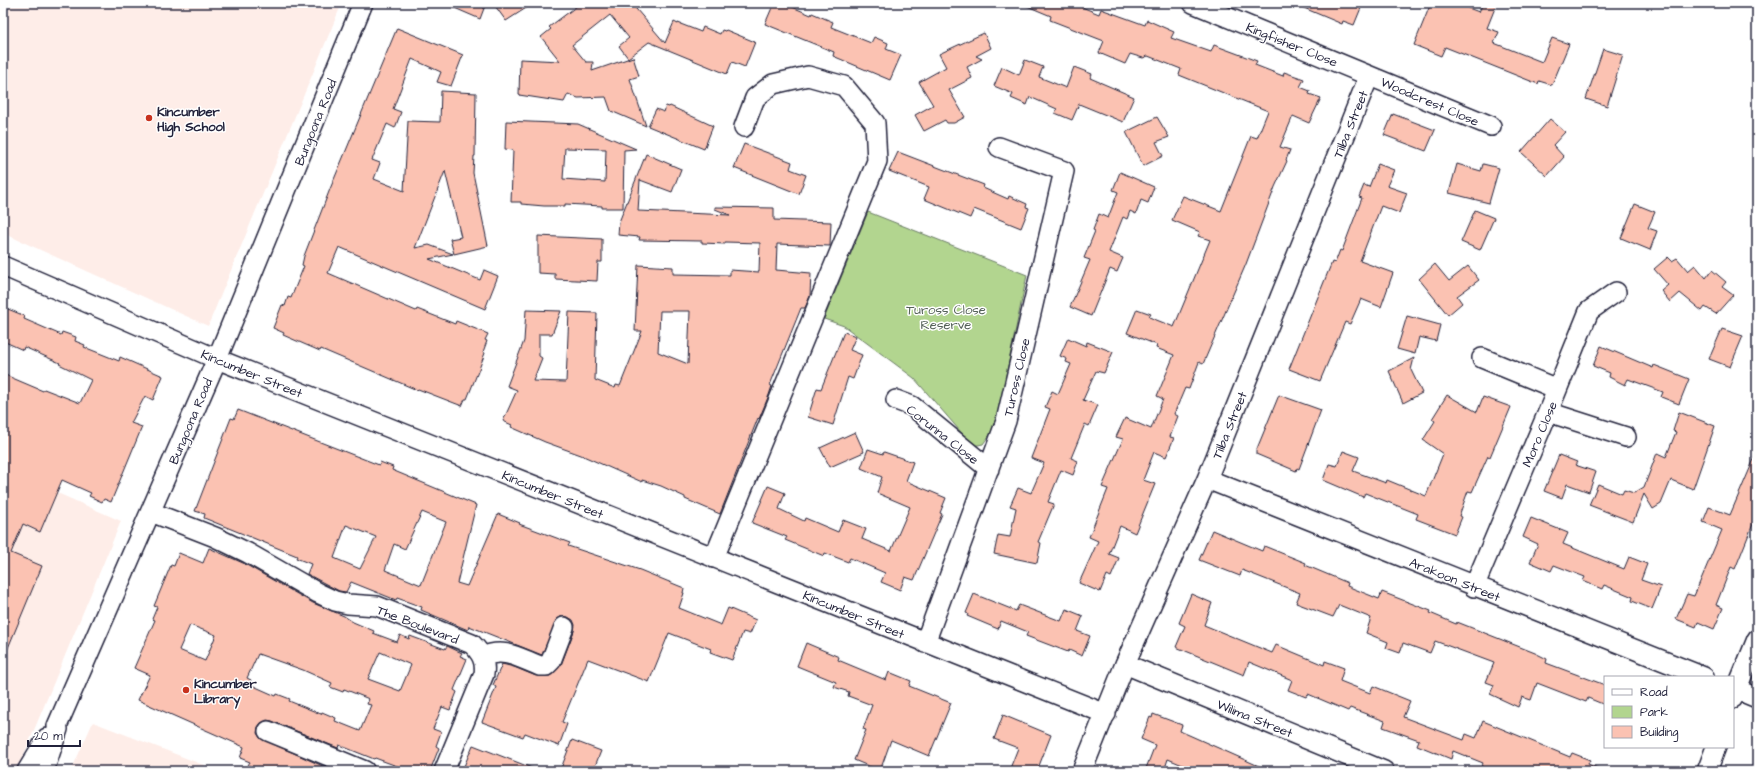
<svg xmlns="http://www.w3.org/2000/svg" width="1760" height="774" font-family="'Architects Daughter',sans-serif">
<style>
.built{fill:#feede8}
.green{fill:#b2d58f;stroke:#6a7c65}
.building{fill:#fbc2b2;stroke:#22223b;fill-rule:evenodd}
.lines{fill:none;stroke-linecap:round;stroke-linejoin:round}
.minor-casing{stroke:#22223b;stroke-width:22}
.minor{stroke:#fff;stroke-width:19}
.poi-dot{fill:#c8321e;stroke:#fff;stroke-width:1.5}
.labels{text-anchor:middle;stroke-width:3;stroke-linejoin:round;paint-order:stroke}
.street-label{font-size:13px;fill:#22223b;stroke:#fff}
.poi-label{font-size:13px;font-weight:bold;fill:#22223b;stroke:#fff;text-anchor:start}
.park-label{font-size:13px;fill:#546158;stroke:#fff}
</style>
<rect width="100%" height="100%" fill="#fff"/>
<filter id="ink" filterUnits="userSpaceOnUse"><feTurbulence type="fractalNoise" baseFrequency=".025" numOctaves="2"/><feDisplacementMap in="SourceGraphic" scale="8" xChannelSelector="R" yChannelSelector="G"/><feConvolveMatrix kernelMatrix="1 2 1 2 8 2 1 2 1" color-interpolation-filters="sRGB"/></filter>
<g filter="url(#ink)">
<path class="built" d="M3,3H342L208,326L3,233Z
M3,469L121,521L17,771H3Z
M93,722L219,771H71Z"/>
<path class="green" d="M868,212L1027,275L995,428L983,444L973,446L914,378L844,326L824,319Z"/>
<path class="building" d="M443,3H486L480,19Z
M493,3H534L506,21Z
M581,3H631L665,43L674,22L678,24V23L701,32L703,27L720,34L722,30L725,31L726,30L755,42L745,67L732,62L727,74L649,42L628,58L619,46L629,38L610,15L572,45L586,62H593L592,71L633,57L639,76L630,79L646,126L611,111L606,97L578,98L568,94L564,102L519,95L520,59L560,61L541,37L551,29L549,27Z
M774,3H783L811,15L812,13L833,22L831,27L871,43L874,37L888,43L886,49L901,55L890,80L833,56L834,52L765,24Z
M1020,3H1072L1099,14L1101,9L1145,25L1147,20L1174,32L1171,38L1211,52L1214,45L1257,61L1255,65L1283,76L1284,72L1304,79L1300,87L1310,91L1309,94L1321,98L1309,123L1293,116L1280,147L1290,150L1286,160L1287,161L1275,187L1246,264L1203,364L1199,362L1189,389L1185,388L1174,414L1178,416L1170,437L1174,438L1166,457L1154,452L1143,480L1155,484L1135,533L1120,526L1109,554L1119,558L1111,577L1107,575L1100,592L1079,583L1098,541L1089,537L1108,489L1102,487L1123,439L1116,437L1125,418L1151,429L1163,399L1157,396L1174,355L1156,348L1157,345L1127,333L1137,309L1151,314L1149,317L1174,327L1210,240L1198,236L1200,232L1172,220L1183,196L1221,211L1251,136L1257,138L1268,111L1179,75L1181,69L1148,56L1143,58L1130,54L1125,64L1099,53L1104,41L1050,20L1051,16Z
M1292,3H1363L1354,25L1343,21L1342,24Z
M1431,3H1455L1479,12L1483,3H1497L1487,28L1499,32L1494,43L1542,62L1552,38L1569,44L1552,85L1539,81L1538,84L1445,47L1441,56L1414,45Z
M397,28L463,55L451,86L437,82L441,72L412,59L393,109L401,112L395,128L387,124L372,160L380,163L374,179L404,191L408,121L440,122L441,91L476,93L475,156H474L473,173L488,246L454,254L450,239L461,237L445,171L415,248L429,245L453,254L429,259L480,280L484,270L498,276L485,309L339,247L328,273L416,311L417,309L455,324L456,321L488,334L485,340L487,341L483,352L485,353L479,369L467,399H465L462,406L418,389L417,390L321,349L320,351L283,335L284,333L273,328L282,305L285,306L288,297L291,298L304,266L302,265L304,256L330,189Z
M984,33L991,48L976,56L982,59L967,67L972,78L949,90L965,117L954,123H947L945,120L924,131L915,115L933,105L919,82L946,67L939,54Z
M1603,49L1623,55L1607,106L1586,99Z
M1025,60L1043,67L1039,77L1066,88L1074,67L1092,74L1090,78L1134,97L1123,122L1079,104L1072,120L1055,113L1057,109L1030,97L1027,105L1011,98L1013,94L994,86L1002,67L1019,75Z
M666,106L669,107L670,106L713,126L704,149L648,126L656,109L664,112Z
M1393,114L1435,130L1426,151L1384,135Z
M1157,117L1169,137L1156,142L1163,156L1143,166L1126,132Z
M1550,119L1565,132L1553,145L1564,157L1547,176L1521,152Z
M506,121L578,124L636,149L624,150L623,208H602V206L565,204V206H544L521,204V202H511L513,150L505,149ZM565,148L606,149L605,182L563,179Z
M744,144L792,162L790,169L806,175L799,194L734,168Z
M898,152L984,185L983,188L1008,199L1009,196L1027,204L1026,207L1029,208L1021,228L974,209L970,218L924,199L929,187L889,171Z
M646,154L681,169L672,192L640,180L638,211L730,215L715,209V207L774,208V220L831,222L830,246L777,244L776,270L811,273L810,296L805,308H801L770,385L772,386L769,395L759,419L758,418L720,514L685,499V497L661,486L642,480V482L581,455L545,442L511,427L512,425L503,421L517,390L507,386L524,341L526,310L561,311L552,334H539V356L542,358L533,381L566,382L569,312L597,313L595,380L615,388L616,385L620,386L642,331H635L638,265L673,267V274L730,275V270L759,272L760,243L725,242V244L702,243V241L639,240L640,237L618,235L619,222ZM660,311H690L688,364L658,352Z
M1378,164L1394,170L1387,186L1407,193L1399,213L1381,206L1360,261L1393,273L1381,307L1361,299L1350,324L1345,322L1320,381L1289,369L1332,262L1335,263L1340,250L1342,251L1362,198L1359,197L1364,185L1369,187Z
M1457,164L1481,171L1483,164L1499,168L1489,203L1449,193Z
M1120,172L1154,187L1148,203L1141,200L1136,214L1130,211L1127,219L1123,217L1109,252L1123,258L1117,272L1110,269L1091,316L1070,307L1090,260L1084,258L1095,231L1093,230L1099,214L1108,218L1118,192L1113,190Z
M1635,204L1655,212L1648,228L1657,231L1650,250L1621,238Z
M1475,210L1494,218L1480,250L1461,242Z
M538,236L602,239V262H598L597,281L555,279V274L538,273Z
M1668,257L1672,261L1677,258L1688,271L1695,265L1706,278L1712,270L1726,282L1722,287L1733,295L1716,314L1705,307L1702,311L1680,293L1670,302L1661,291L1668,285L1654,269Z
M1435,264L1449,281L1468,266L1479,280L1457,296L1462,303L1448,315L1419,279Z
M3,307L25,316L24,319L61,335L62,332L76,337L75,341L85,345L84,347L119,361L120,357L163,376L153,400L145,396L131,423L142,427L111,502L104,499L102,502L89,496L91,493L62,480L40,532L23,524L11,553L42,566L3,660V374L43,391L44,389L80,403L91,380L59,364L60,363L24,347L23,350L3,341Z
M1407,316L1440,325L1436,341L1419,337L1415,354L1397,349Z
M1722,329L1743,336L1730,367L1709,359Z
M844,332L856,336L850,350L862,355L853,379L848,377L833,425L808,417L817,388L821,389Z
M1068,338L1086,346L1087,342L1113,352L1104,373L1096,371L1083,400L1098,405L1089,426L1085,424L1071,458L1078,461L1073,475L1061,470L1048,502L1054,504L1038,542L1041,543L1037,563L994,554L998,535L1010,537L1016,508L1010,506L1018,488L1031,493L1044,463L1031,458L1050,409L1045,407L1052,391L1058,394L1071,364L1066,362L1067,359L1060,356Z
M1601,346L1653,368L1654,365L1689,379L1679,404L1661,397L1663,392L1628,379L1625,385L1609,377L1610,373L1593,366Z
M1414,358L1411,370L1422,393L1403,403L1389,371Z
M1279,395L1321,410L1299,469L1297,468L1296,471L1256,454V451Z
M1447,395L1477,412L1483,397L1511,407L1490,457L1488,456L1472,492L1468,491L1459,516L1462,517L1455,534L1416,519L1418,514L1365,493L1363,497L1323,480L1329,464L1337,466L1343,451L1359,457L1353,471L1386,483L1387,480L1426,496L1443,454L1423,440L1435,421L1432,419Z
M238,410L379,465L380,462L393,467L392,470L476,505L457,583L467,586L498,514L520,523L519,524L570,543L568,546L640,570L684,588L683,593H684L679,608L721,625L728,608L756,620L750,634L743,632L732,660L710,652L711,649L669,633L649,682L588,659L562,722L567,724L559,746L525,733L523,737L482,722L496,687L493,685L502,664L514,667L536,676H550L561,665L574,631L575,625L573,620L568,617L562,616L557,619L542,655L469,626L468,630L421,610L422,607L397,598L396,600L351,582L346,592L339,591L307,574L311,564L296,558L297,556L204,518L205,514L195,511L231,418L234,419ZM422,512L446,522L421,585L385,570L394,544L405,549ZM346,525L376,537L360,569L334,558Z
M1679,412L1715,426L1693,489L1671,480L1661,504L1653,509L1644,494L1633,522L1589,505L1598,484L1622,494L1624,490L1634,493L1644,487L1657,453L1666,457L1676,432L1673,431Z
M855,432L864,452L830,467L820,448Z
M868,449L883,454L884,452L913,462L906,481L946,498L940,513L942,514L914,580L905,577L900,590L881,582L885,573L850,558L848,562L825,553L824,556L785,540L787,537L752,523L768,486L785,493L779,509L804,521L805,518L838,532L843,520L866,529L862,539L891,551L910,507L877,493L882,477L861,468Z
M1757,452V505L1754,513L1757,514L1735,569L1731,567L1716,605L1723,608L1714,629L1698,622L1696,627L1676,619L1687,594L1694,596L1722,530L1703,522L1709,507L1730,515Z
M1559,455L1577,462L1575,465L1596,472L1589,492L1567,484L1562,498L1544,491Z
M1531,518L1568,533L1563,544L1624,569L1629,557L1647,564L1641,580L1661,587L1652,609L1632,601L1633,597L1604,585L1602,589L1583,581L1585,577L1554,565L1551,571L1530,562L1538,544L1523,537Z
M1212,530L1262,551L1264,546L1306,563L1305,565L1348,583L1347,586L1379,599L1382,592L1431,611L1430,613L1456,624L1457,622L1535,653L1547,659L1546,663L1605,685V705L1588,698L1586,702L1537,683L1531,700L1522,697L1518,707L1490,694L1494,685L1486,682L1494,663L1435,641L1430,653L1403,643L1400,653L1386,648L1388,642L1366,633L1371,618L1339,605L1333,617L1296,603L1300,593L1242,570L1240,576L1199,560Z
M209,548L243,563L313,603L344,616L353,622L374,631L373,633L397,642L400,635L409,639L410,636L445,649L447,646L462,653L460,656L467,659L454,690L457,692L450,710L442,707L433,729L441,732L436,746L439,748L430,771H400L402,768L375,758L374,759L339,745L338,748L272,721L267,720L261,723L258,727L257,733L260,738L325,767L323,771H262L248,765L250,762L240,758L244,747L138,700L150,675L134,668L155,620L152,619L157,607L154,606L171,565L174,566L179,553L203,563ZM190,625L216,635L205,661L179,650ZM380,652L411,665L400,691L368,679ZM258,654L303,670L332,683L330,687L343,692L344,689L369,699L367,704L371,705L360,731L335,721L336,718L322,712L321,714L289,701L290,699L277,694L276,696L249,684L251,680L247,678Z
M974,594L1016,611L1019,605L1061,621L1066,609L1083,616L1077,631L1090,636L1082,656L1069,650L1068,652L1026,636L1028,632L1001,621L998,629L967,616L968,614L966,613Z
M1191,594L1212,603L1204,625L1272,653L1276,645L1324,665L1325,661L1344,668L1340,681L1370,693L1373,686L1410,701L1403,717L1464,740L1466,734L1476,738L1483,721L1570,757L1572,753L1590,760L1588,764L1605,771H1479L1483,763L1453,751L1451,759L1417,745L1419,740L1383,727L1385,721L1350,708L1348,711L1308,694L1306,697L1288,690L1292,680L1249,662L1244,675L1176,647L1185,626L1179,623Z
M806,643L839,657L838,660L886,680L889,672L911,681L909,686L951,703L929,756L891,740L880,771L854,760L866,730L863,729L872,705L848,696L849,692L834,687L836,682L797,666Z
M1153,714L1182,725L1180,731L1270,771H1197L1168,759L1164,771H1145L1155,745L1141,739L1150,717L1152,718Z
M1003,715L1051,735L1037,771H1009L1018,748L994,739Z
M572,740L601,751L593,771H560Z
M473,745L537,770L536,771H462Z"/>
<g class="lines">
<g class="minor-casing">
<path id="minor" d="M1193,3L1491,126
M3,266L217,359L1106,714
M1482,358L1557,389
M896,400L912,406L989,469
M1548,412L1626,437
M1207,479L1704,677
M151,512L215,537L248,553L318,593L335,601L348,604L377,606L472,644C481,653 486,661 484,674L444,771
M714,558L877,161L875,123L844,86L808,76L773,84L755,98L744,127
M1474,587L1548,412L1589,311L1616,292
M925,643L1006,421L1064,171L999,147
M482,657C504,647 519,658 540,666H546L551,661L564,627
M1125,664L1384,771
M1733,688L1757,698
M1733,698L1757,639
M268,731L365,771
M27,771L47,738
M44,771L58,729L57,726L217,359L363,3
M1082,771L1125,664L1207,479L1369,76
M1707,771L1716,747"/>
</g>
<use href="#minor" class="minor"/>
</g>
</g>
<g class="poi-dot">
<circle cx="149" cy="118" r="4"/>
<circle cx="186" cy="690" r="4"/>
</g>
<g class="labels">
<g class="street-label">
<text transform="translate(1292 44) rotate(22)" y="5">Kingfisher Close</text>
<text transform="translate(1430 101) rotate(23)" y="5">Woodcrest Close</text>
<text transform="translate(315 122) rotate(-68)" y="5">Bungoona Road</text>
<text transform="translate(1350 124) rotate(-68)" y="5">Tilba Street</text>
<text transform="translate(252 373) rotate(22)" y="5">Kincumber Street</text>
<text transform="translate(1016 377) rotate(-77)" y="5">Tuross Close</text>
<text transform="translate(190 421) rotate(-67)" y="5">Bungoona Road</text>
<text transform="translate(1229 425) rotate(-68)" y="5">Tilba Street</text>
<text transform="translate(943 434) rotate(38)" y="5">Corunna Close</text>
<text transform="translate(1539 434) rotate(-67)" y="5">Moro Close</text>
<text transform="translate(553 494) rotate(22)" y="5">Kincumber Street</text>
<text transform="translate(1455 579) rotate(22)" y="5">Arakoon Street</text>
<text transform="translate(854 614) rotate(22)" y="5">Kincumber Street</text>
<text transform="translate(418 624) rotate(21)" y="5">The Boulevard</text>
<text transform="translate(1255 718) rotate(22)" y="5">Wilima Street</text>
</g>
<g class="poi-label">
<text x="157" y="116">Kincumber<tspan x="157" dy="15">High School</tspan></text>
<text x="194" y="688">Kincumber<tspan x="194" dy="15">Library</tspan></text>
</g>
<g class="park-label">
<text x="946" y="314">Tuross Close<tspan x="946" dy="15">Reserve</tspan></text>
</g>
</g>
<rect width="1760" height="774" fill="none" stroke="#fff" stroke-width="16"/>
<rect x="8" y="8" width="1744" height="758" fill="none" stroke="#22223b" stroke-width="1.5" filter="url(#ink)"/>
<rect x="1604" y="676" width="130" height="72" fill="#ffffff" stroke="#a7a7b1"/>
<rect x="1612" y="689" width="20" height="6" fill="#ffffff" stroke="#a7a7b1"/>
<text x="1640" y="696" font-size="12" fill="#22223b">Road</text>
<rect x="1612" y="706" width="20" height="12" fill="#b2d58f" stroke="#a7a7b1"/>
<text x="1640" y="716" font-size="12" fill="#22223b">Park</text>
<rect x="1612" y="726" width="20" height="12" fill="#fbc2b2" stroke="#a7a7b1"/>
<text x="1640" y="736" font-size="12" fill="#22223b">Building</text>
<path d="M28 740v6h52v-6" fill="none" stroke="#22223b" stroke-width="2"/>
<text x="34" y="740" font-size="12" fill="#22223b" stroke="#ffffff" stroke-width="3" paint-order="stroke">20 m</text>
</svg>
